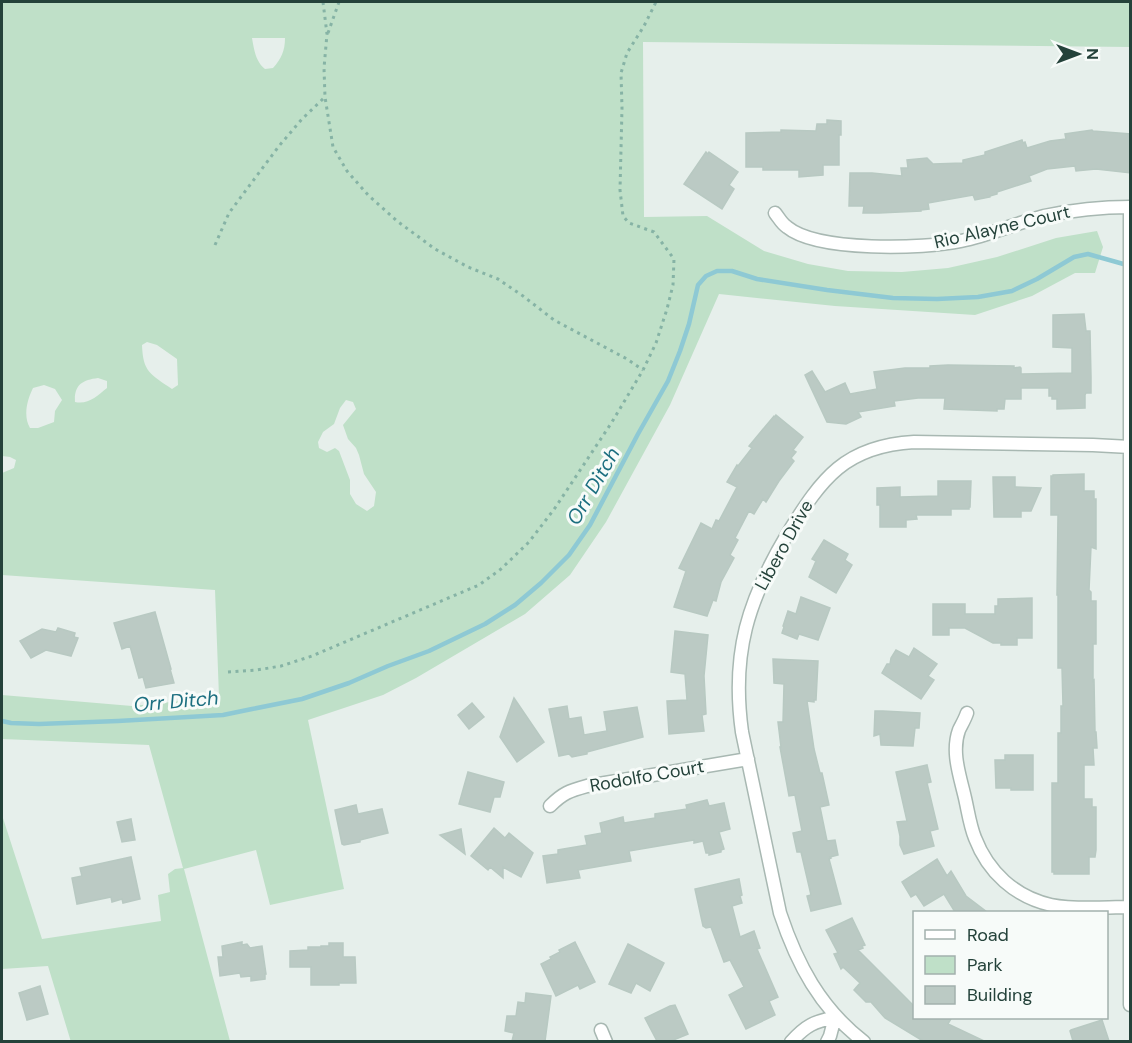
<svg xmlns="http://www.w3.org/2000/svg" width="1132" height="1043" font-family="'DM Sans',sans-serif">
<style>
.green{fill:#bfe0c8;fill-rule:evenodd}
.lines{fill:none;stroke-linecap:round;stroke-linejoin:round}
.stream{stroke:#8ec9d4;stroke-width:4.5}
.building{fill:#bbcac4;stroke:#b8c9c2;stroke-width:1.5}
.street-casing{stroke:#a8b8b2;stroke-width:15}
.path{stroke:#86b3a5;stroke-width:3;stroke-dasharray:3 4.5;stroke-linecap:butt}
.street{stroke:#fff;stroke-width:12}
.labels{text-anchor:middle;stroke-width:6;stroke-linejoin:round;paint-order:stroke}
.street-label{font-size:18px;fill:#24423a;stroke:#f7fbf9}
.water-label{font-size:20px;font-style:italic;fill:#1c6f80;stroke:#f7fbf9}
</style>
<rect width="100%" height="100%" fill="#e6efeb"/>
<path class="green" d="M2,2H1130V47L643,42L644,217L707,216L764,251L808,264L848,271L902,272L948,268L997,257L1056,238L1097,231L1103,247L1095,273H1075L1032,296L975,315L835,306L719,294L670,405L606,522L570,575L525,614L416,678L383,695L308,720L344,889L270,905L256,850L184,869L230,1041L71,1042L48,966L2,969V815L42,939L161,921L158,895L170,892L168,874L175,869L183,868L149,745L2,739V695L132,706L219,697L215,590L2,575V473L14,468L16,460L10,457L2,456ZM252,38H285C285,51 281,59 273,68L265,69C256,62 254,50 252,38ZM147,342L157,345L177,359L178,385L172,389C150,374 143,372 142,345ZM98,378L107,381V388C97,396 88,405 75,402C74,385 82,380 98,378ZM44,385L55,389L62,400L55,411L54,422L38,428H30C23,416 27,400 33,388ZM346,400L353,402L356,409L343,425L348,439L356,448L359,455L364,474L376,492L374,506L367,511L356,504L350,494V480L339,451L335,448L327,452L319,448L318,442L323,432L334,424L340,408Z"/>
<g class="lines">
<path class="stream" d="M2,721L11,723L39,724L118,721L223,715L252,709L302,699L349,683L388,666L429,651L485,624L515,605L541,583L569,555L590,525L638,434L668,381L680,351L689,324L698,285L706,276L717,271H732L757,279L827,290L893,298L937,299L978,297L1012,291L1037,279L1074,257L1088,254L1127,265"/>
</g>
<path class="building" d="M827,120L841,121V135H839V165H823V175L799,177V170H763V167H746V133L781,132V130L816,131L817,124H827Z
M1092,130L1093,131L1131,134V173L1096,169L1076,171L1075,166L1047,169L1029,176L1031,181L997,192V194L990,196V197L975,200L973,195L928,203L929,209L921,210V211L879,213H863L864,206H849L850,173H872L902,176L901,168H908L907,160L927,158L933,164L963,163V160L985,155V152L1022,140L1023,143L1025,142L1027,148L1050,141L1066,139L1065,134Z
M706,152L708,154L709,152L738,172L729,185L734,189L722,209L684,184Z
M1084,314L1086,331H1090L1091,377V393H1086L1085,395V408L1057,409V399H1052V396H1049V388H1021V399H1005L1004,409H997V411L944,409L945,398H918L894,401L895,406L858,412L861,417L846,424L827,422L805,375L812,371L825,392L845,383L850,394L877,389L874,372L905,368H930V366L948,365L1014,366V368L1020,367L1021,368V374L1072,373V348L1053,347V315Z
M776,415L803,437L793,450L796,452L791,458L794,461L779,481L766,502L763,499L754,514L749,511L735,538L738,540L730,555L734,558L721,582L716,601L713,600L707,616L674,607L686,571L679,568L701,523L712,529L716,520L719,521L737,487L727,482L737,465L738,466L752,448L749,446L774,416L775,417Z
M1084,474V491H1094V499H1096V549L1091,547L1089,590L1091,592V601H1096V644H1093V681L1094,680L1095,732H1096L1097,748H1093L1094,765H1084V799H1092V807H1096V850L1095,857H1089V874H1054V872H1052V783H1058V733H1061V706H1063L1062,668H1058V595H1057L1058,515H1051V476H1053V475Z
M993,477H1015V487L1041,488L1031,511H1021V517H994Z
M938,481H971L970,507H969V509H951V515H916L917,519L906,520V527H880V505H877V488L900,487V497L938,496Z
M824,540L848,554L845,560L852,565L836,593L809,577L816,561L812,559Z
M801,597L830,608L818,640L799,634L797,639L782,633L784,627L783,626L788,611L796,614Z
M1032,598V638H1017V645H1001V643H993L965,628H949V635H933V604H965V614H995V606H998V599Z
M155,612L171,669H170L174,683L146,688L143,677L139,678L130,646L122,649L114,623Z
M58,628L75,633L74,637L78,638L71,656L46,650L31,658L20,641L42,629L56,632Z
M675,631L708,635L704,676L706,714L702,715L704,731L669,734L667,701L687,700L685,674L671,672Z
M914,648L937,664L928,676L934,680L921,699L882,673L887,664H890L891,658L896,650L909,657Z
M773,659L818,661L816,700H814V702L807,701L814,749L820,773H822L829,805L820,807L827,841L835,840L838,855L830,857L831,858L829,859L841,904L811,911L807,896L811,895L801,852H797L793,833L802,831L795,795L789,796L780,747H781L778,722H783L784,684L774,683Z
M514,698L544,742L517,762L500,737Z
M472,703L484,717L469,729L458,715Z
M567,706L569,719L581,717L584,735L607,731L604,712L637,707L643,737L587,752V754L572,757L569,754L559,756L549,709Z
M875,711H883L920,713L919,728H915L913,746L881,745L880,734L874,736Z
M1005,755H1033V790H1011V788H996L995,760H1005Z
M927,765L931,782L927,783L938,829L930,831L934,846L904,854L900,845V836L897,822L907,821L896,772Z
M468,772L504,782L500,797H494L490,812L459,804Z
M707,800L709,806L724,803L730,829L719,832L724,849L721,850V852L709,855V853H706L703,841L694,843V840L629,851L631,861L578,870L580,878L547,883L543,856L558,854V850L587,845L585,836L602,833L600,823L623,817L624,823L655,818V814L687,809L686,805Z
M356,805L358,814L382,809L388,833L360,840V842L344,845L342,844L335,810Z
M131,819L135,840L122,842L117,822Z
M494,828L505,838L509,833L533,853L521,877L503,867V878L490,867L488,870L471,856Z
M461,829L465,854L440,835Z
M131,857L140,899L123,903L122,899L112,902L111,897L77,904L72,878L82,876L80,868Z
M937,859L947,876L951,871L966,896L987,912H955L944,894L924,906L916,894L911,897L902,882Z
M739,879L742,895L740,896L742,903L732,906L740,937L754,931L760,948L757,949L778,997L769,1001L775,1015L746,1029L729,995L744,987L730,960L724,962L711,927L706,928L703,926L695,889Z
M852,918L865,945L862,946L863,948L858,950L915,1007V1017H952L948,1024L984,1041H923L885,1018L871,1002H866L854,990L860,983L843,967L841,969L834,954L838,953L826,930Z
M242,942V945L247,944L250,948L262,946L266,974H265V979L251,981V976L241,977L240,973L220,976L218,957H223L222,946Z
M575,942L595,982L580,989L578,985L556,996L541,964L551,959L550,957L560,952L559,950Z
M329,943H343V957H355L356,983H339V985H311V967H290V951L308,950V947H321V946H329Z
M628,944L664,963L650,991L636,983L631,993L609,984Z
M40,986L48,1014L27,1020L19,993Z
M526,993L551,996L545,1041H512L514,1033L505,1031L507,1016H516L518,1002L525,1003Z
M675,1005L688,1034L671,1041H657L645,1018L670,1006Z
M1102,1020L1109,1041H1073L1070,1031L1071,1030Z"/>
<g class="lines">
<g class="street-casing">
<path id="street" d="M1130,207V1005
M775,213C779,218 782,224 787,227C817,252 924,249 961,241C990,235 1016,223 1044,216C1073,210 1101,207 1130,207
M967,713C965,719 962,724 959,730C951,752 960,776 965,798C968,811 970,826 975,838C988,872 1015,897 1051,905C1075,910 1105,907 1130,907
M550,806C563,793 569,791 587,786L748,759
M601,1030L606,1042
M791,1042C806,1025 814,1022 835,1017L830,1036L827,1042
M864,1042C820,1008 797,964 780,913L742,732C731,653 748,600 788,533C822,478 845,446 914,442L1093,445L1130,447"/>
</g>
<path class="path" d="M323,2L327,34L324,68L325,97L333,147L347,171L368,195L397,221L435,249L468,267L498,279L523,296L554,320L627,359L643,370
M328,33L339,2
M215,245L229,213L279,146L302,119L325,97
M228,672L257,670L281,666L312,656L479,585L501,569L529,542L555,508L612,422L643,370L656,343L667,309L673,285L674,259L654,232L629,223L623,216L620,190L622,108L621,73L627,53L644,26L656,2"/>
<use href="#street" class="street"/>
</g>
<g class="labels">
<g class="street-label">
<text transform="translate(1002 227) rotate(-13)" y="6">Rio Alayne Court</text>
<text transform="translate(784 545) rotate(-61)" y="6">Libero Drive</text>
<text transform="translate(647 776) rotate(-10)" y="6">Rodolfo Court</text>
</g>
<g class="water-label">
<text transform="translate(593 486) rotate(-60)" y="7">Orr Ditch</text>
<text transform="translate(176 701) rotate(-5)" y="7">Orr Ditch</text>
</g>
</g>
<rect width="1132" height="1043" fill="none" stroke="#24423a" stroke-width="6"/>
<rect x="913" y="911" width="195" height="108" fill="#f7fbf9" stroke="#a3b1ad" stroke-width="1.5"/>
<rect x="925" y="930" width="30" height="9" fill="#ffffff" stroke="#a3b1ad" stroke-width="1.5"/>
<text x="967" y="941" font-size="18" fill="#24423a">Road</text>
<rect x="925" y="956" width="30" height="18" fill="#bfe0c8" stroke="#a3b1ad" stroke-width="1.5"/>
<text x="967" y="971" font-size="18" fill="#24423a">Park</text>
<rect x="925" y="986" width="30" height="18" fill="#bbcac4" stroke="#a3b1ad" stroke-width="1.5"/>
<text x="967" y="1001" font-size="18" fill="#24423a">Building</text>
<g transform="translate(1078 54) rotate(90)" stroke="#f7fbf9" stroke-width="4.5" paint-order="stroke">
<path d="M0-4.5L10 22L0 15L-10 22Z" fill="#24423a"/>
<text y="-9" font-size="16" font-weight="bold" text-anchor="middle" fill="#24423a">N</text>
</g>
</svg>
